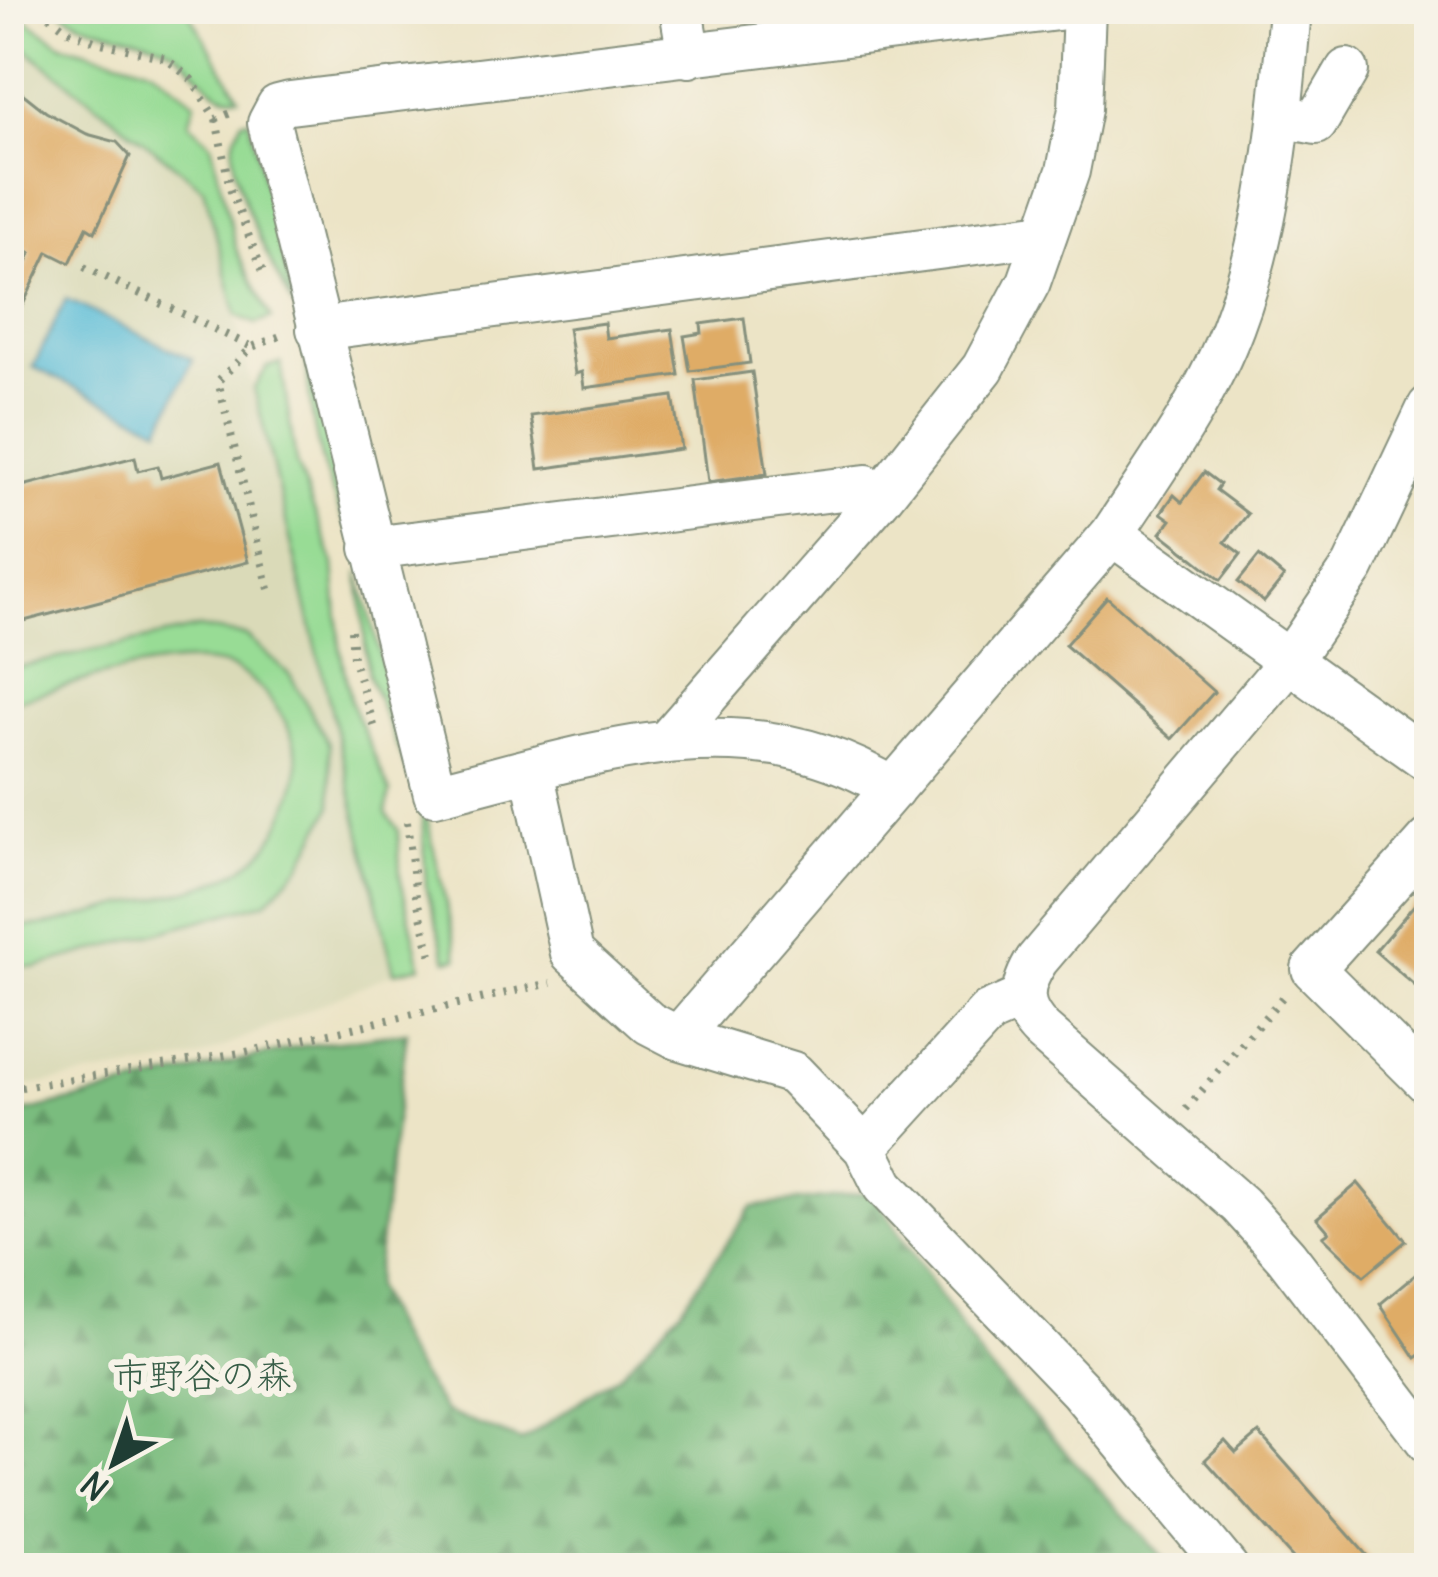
<svg xmlns="http://www.w3.org/2000/svg" width="1438" height="1577" font-family="Delius,'Klee One',sans-serif">
<style>
.built{fill:#dadab8}
.grass{fill:#98dc95;stroke:#5c8c64;stroke-width:3}
.forest{fill:url(#forest-firs);stroke:#4c7c59;stroke-width:3}
.water{fill:#59bcd7;stroke:#3c7c86;stroke-width:3}
.building{fill:#dfac66}
.lines{fill:none;stroke-linecap:round;stroke-linejoin:round}
.minor-casing{stroke:#86907d;stroke-width:46}
.path{stroke:#86907d;stroke-width:8;stroke-dasharray:3 9;stroke-linecap:butt}
.minor{stroke:#fff;stroke-width:42}
.labels{text-anchor:middle;stroke-width:12;stroke-linejoin:round;paint-order:stroke}
.park-label{font-size:36px;fill:#375d47;stroke:#f7f3e8}
</style>
<defs>
<pattern id="forest-firs" width="22" height="20" patternUnits="userSpaceOnUse" patternTransform="scale(3)"><rect width="22" height="20" fill="#7abc7e"/><path d="M5 1l3.5 6h-7zM16 11l3.5 6h-7z" fill="#639a68"/></pattern>
</defs>
<rect width="100%" height="100%" fill="#f7f3e8"/>
<filter id="ink" filterUnits="userSpaceOnUse"><feTurbulence type="fractalNoise" baseFrequency=".00833" numOctaves="2"/><feDisplacementMap in="SourceGraphic" scale="24" xChannelSelector="R" yChannelSelector="G"/><feConvolveMatrix kernelMatrix="1 2 1 2 8 2 1 2 1" color-interpolation-filters="sRGB"/></filter>
<filter id="wash" filterUnits="userSpaceOnUse"><feTurbulence type="fractalNoise" baseFrequency=".004" numOctaves="4" result="noise"/><feDisplacementMap in="SourceGraphic" scale="48" xChannelSelector="R" yChannelSelector="G"/><feGaussianBlur stdDeviation="2.7" result="paint"/><feColorMatrix in="noise" values="0 0 0 0 0 0 0 0 0 0 0 0 0 0 0 0 0 1.4 0 .05"/><feComposite in="paint" operator="in"/></filter>
<g filter="url(#wash)">
<rect width="100%" height="100%" fill="#ece4c6"/>
<path class="built" d="M9,36L204,188L394,972L199,1058L9,1089Z"/>
<path class="grass" d="M9,9L62,44L152,68L195,102L189,123L211,143L237,252L271,318L256,324L237,316L204,188L9,36Z
M58,9H187L239,96C208,99 197,64 172,50C135,30 92,35 58,9Z
M249,119L295,309C276,274 223,176 235,137C237,131 241,126 242,120Z
M306,349L349,531C319,471 309,416 306,349Z
M281,363L296,463L334,564L340,648L350,700L390,792L386,813L398,829L400,877L421,966L394,972L254,388L267,367Z
M359,572L412,783L368,675Z
M199,628L246,636L290,675L329,744L332,806L301,865L266,902L36,967L9,965V925C44,931 82,916 116,907C164,895 223,890 260,854C280,834 302,782 297,754C290,719 258,675 224,665C167,650 64,686 9,703V669Z
M426,813L458,958L447,960L426,887L422,814Z"/>
<path class="forest" d="M407,1032L374,1287L403,1350L445,1412L522,1441L620,1374L681,1309L752,1207L872,1192L985,1364L1172,1568H9V1116L302,1046Z"/>
<path class="water" d="M66,299L193,360L160,428L33,367Z"/>
<g id="blocks">
<path class="building" d="M9,67L22,93L46,112L87,134L117,142L130,156L95,232L87,227L70,263L48,252L9,334V300L31,253L9,242Z
M744,318L750,363L690,371L684,336L702,333L701,324Z
M604,323L606,338L672,329L679,375L584,388L582,372L575,374L568,328Z
M752,372L767,474L708,482L695,380Z
M673,396L681,449L539,469L531,416Z
M135,457L138,471L158,466L161,478L221,462L248,562L9,625V484L19,487Z
M1204,472L1220,484L1216,490L1248,514L1225,542L1241,554L1221,580L1161,533L1171,520L1161,513L1174,495L1182,502Z
M1259,556L1284,577L1264,602L1238,582Z
M1107,597L1214,692L1172,739L1065,645Z
M1415,904L1429,916V998L1375,951Z
M1358,1183L1406,1241L1364,1276L1323,1236L1329,1232L1317,1218Z
M1421,1270L1429,1279V1362L1422,1354L1416,1358L1380,1304Z
M1259,1433L1378,1568H1302L1205,1460L1225,1441L1236,1453Z"/>
</g>
</g>
<g filter="url(#ink)">
<use href="#blocks" fill-opacity="0" stroke="#86907d" stroke-width="3"/>
<g class="lines">
<g class="minor-casing">
<path id="minor" d="M681,9L689,56
M1281,116L1316,123L1347,70
M318,329L1045,234
M1429,407L1354,566L1289,662L1037,960C1019,988 1018,1007 1042,1031L1240,1205L1286,1256L1429,1443
M1112,534C1156,467 1205,401 1233,326C1271,225 1281,116 1290,9
M372,548L866,486L880,498
M670,738L880,498L983,368L1029,282L1068,171L1080,109L1084,9
M532,771L572,953L649,1023L678,1038
M893,789C745,696 590,756 435,794L269,123L278,106L290,103L1058,9
M1429,840L1313,969L1429,1084
M1022,998L988,1013L865,1148L884,1186L1080,1390L1227,1568
M865,1148L793,1073L678,1038L1112,534L1429,761"/>
</g>
<path class="path" d="M40,9L69,31L97,42L165,58L191,79L216,119L236,111
M216,119L230,189L264,274
M84,267L252,347
M269,589L218,381L252,347L283,335
M351,630L353,657L376,732
M407,822L416,896L433,963
M9,1089L246,1052L551,983
M1186,1109L1286,993"/>
<use href="#minor" class="minor"/>
</g>
</g>
<g class="labels">
<g class="park-label">
<text x="202" y="1388">市野谷の森</text>
</g>
</g>
<rect width="1438" height="1577" fill="none" stroke="#f7f3e8" stroke-width="48"/>
<g transform="translate(114 1463) rotate(220)" stroke="#f7f3e8" stroke-width="9" paint-order="stroke">
<path d="M0-9L21 45L0 30L-21 45Z" fill="#1f3d34"/>
<text y="-18" font-size="33" font-weight="bold" text-anchor="middle" fill="#1f3d34">N</text>
</g>
</svg>
